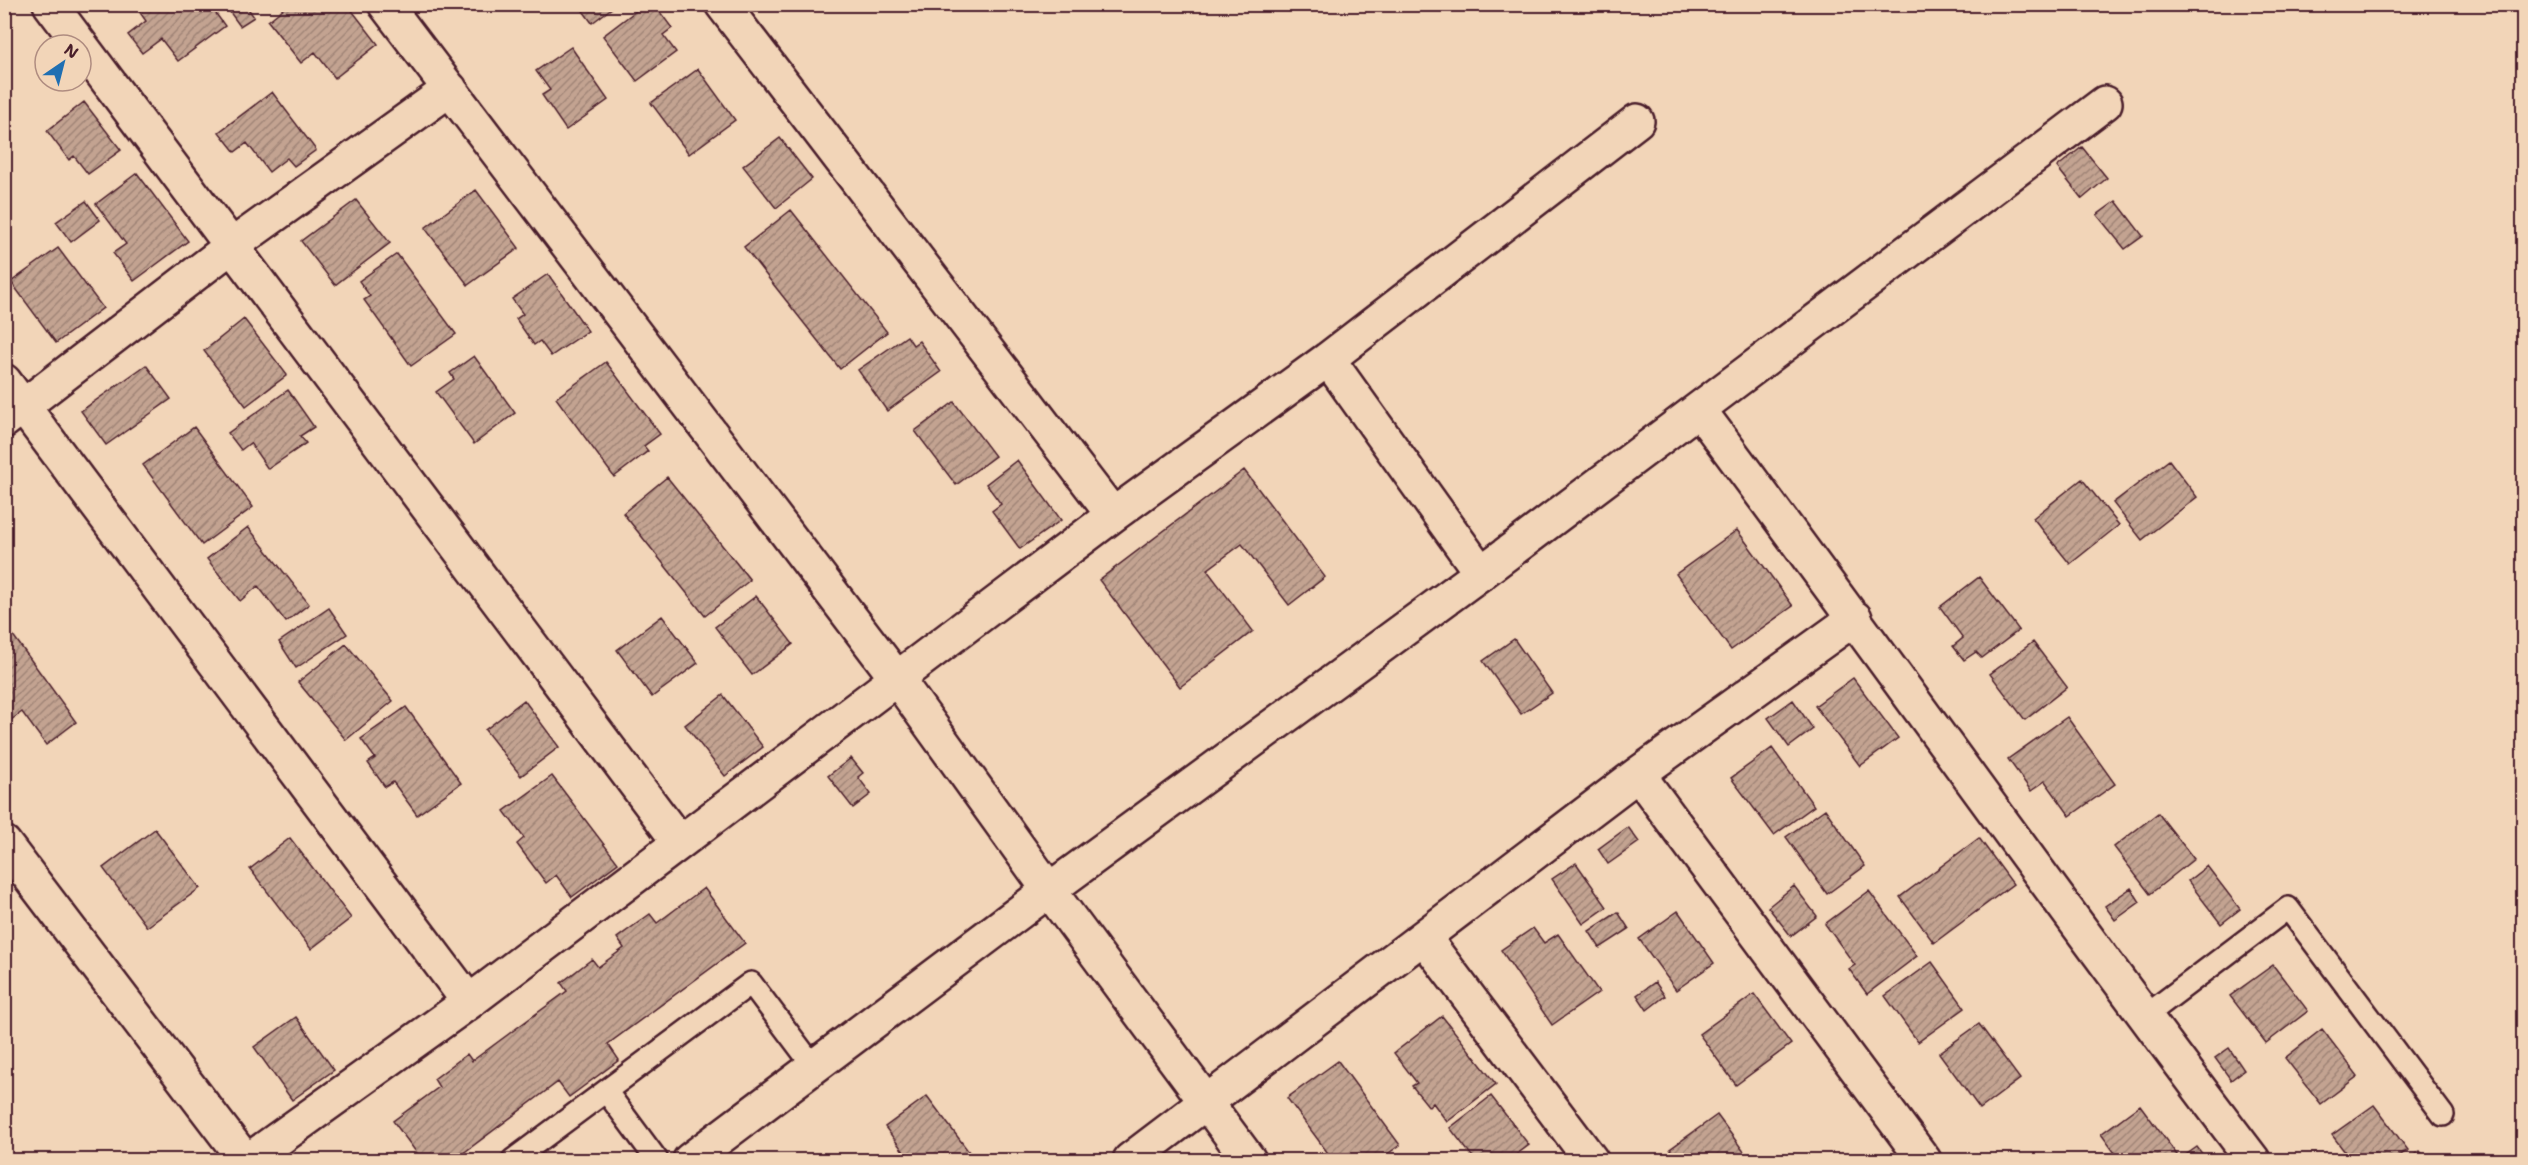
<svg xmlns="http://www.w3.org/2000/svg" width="2528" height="1165" font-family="'Shantell Sans',sans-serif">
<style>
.building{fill:url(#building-hatch);stroke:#4a1f2b;stroke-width:1.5}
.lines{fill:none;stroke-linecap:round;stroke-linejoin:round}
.service-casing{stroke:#4a1f2b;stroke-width:26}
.minor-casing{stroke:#4a1f2b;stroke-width:38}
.tertiary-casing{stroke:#4a1f2b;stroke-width:38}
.service{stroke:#f2d5b8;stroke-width:21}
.minor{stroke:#f2d5b8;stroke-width:33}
.tertiary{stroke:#f2d5b8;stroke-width:33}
</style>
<defs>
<pattern id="building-hatch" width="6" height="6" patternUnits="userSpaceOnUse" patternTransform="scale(1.5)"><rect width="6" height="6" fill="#c3a391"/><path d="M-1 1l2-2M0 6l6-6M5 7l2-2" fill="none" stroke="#a08477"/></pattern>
</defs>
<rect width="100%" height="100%" fill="#f2d5b8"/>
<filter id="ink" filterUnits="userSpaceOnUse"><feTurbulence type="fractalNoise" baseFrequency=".0167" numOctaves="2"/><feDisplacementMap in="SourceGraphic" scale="12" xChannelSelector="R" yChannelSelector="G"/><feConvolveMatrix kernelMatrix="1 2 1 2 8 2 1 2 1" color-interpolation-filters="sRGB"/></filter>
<g filter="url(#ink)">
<path class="building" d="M134,4H209L225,26L178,61L161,39L142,53L128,35L146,21Z
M224,4H245L254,17L240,26Z
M289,4H347L378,44L335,78L315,52L301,63L268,21Z
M578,4H617L592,23Z
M645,4H654L672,28L663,35L676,52L637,81L603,36Z
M571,47L608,100L566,130L542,95L550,90L536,71Z
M698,69L735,120L689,154L651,103Z
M272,92L316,150L294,166L287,158L269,172L247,143L235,152L219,132Z
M84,102L121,150L88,174L74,156L69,160L47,131Z
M780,138L812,179L776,208L743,166Z
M2082,147L2107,178L2082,199L2057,167Z
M137,173L188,241L134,281L113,253L126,244L96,204Z
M476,190L519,248L468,285L425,228Z
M356,200L390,243L335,285L301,241Z
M86,201L100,220L71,242L56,222Z
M2116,201L2143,236L2125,249L2097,215Z
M791,210L887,332L840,369L744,247Z
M58,248L103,308L56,343L11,282Z
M397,254L456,334L411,366L364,300L370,296L359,281Z
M548,274L588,331L551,356L540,341L534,345L516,319L523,314L512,299Z
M244,319L287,375L246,406L204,351Z
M907,336L913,345L919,341L941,372L887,411L858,370Z
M474,356L515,413L474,444L436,392L454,379L450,373Z
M606,362L660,434L644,446L648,451L614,477L556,398Z
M146,365L171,399L106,445L81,411Z
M288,390L314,427L300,436L306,443L268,469L250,443L241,450L228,433Z
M954,402L995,456L956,485L915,431Z
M194,427L253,507L202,545L143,465Z
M1017,460L1061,520L1020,549L992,511L1001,504L986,484Z
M2169,460L2197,497L2142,540L2113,503Z
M1244,470L1325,577L1289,605L1242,544L1207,570L1253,631L1180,687L1099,580Z
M667,477L750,580L705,616L623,513Z
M2082,479L2119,525L2070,564L2033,518Z
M248,527L309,604L286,622L258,586L240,601L207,559Z
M1737,530L1793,606L1731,650L1676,574Z
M1979,577L2019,630L1982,658L1976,652L1964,660L1953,646L1963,638L1940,607Z
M756,596L793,644L752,675L715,627Z
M329,608L347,634L296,668L279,642Z
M662,616L698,663L652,697L617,650Z
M7,627L76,722L46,745L22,712L4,725Z
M1514,639L1552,693L1521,714L1483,661Z
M2033,642L2067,687L2025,720L1990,674Z
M346,644L393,701L346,740L298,682Z
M1853,678L1898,738L1860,766L1815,706Z
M723,695L763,747L725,776L685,725Z
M524,700L559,747L521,776L485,730Z
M1793,700L1813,729L1789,747L1768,718Z
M406,707L461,783L417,815L393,782L385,787L368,763L375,758L361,739Z
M2067,717L2115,784L2070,816L2045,781L2031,791L2008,759Z
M1772,748L1814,806L1774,835L1731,778Z
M851,758L863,773L858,777L871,794L853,808L828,776Z
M552,776L618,863L572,897L556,875L546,883L517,844L524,838L504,811Z
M1825,809L1865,866L1827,894L1786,837Z
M2158,813L2194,859L2150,894L2114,847Z
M1628,827L1639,842L1608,864L1598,849Z
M155,829L200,888L147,927L103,868Z
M290,838L351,918L311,949L250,869Z
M1979,838L2013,884L1934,943L1900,897Z
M1576,863L1607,907L1583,924L1552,879Z
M2207,866L2240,909L2221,924L2188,881Z
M1794,886L1817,916L1791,936L1768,907Z
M704,888L745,943L608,1044L619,1060L569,1097L558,1082L454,1160H422L393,1121L439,1087L434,1079L467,1054L472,1061L567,991L561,983L592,959L598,967L624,948L617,938L650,914L657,923Z
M2131,888L2140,902L2115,920L2105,906Z
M1869,891L1917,956L1867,994L1849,969L1855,965L1825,924Z
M1678,911L1714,963L1676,990L1639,939Z
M1618,912L1629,929L1600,948L1589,931Z
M1533,928L1544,943L1558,934L1599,992L1552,1025L1501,950Z
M1932,962L1965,1008L1918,1042L1885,996Z
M2273,965L2308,1011L2266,1043L2230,996Z
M1655,982L1665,996L1647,1010L1637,995Z
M1754,994L1791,1044L1736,1085L1699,1034Z
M1442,1016L1496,1084L1447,1122L1433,1103L1429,1107L1412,1086L1417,1083L1394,1053Z
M296,1017L334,1070L292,1100L254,1047Z
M1979,1024L2020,1079L1980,1109L1939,1053Z
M2322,1029L2358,1076L2321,1104L2285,1058Z
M2229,1048L2244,1070L2231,1080L2215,1058Z
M1338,1061L1400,1145L1379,1160H1333L1287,1098Z
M927,1096L975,1160H910L885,1127Z
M1491,1096L1529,1145L1509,1160H1475L1450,1128Z
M2140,1105L2180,1159L2197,1147L2207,1160H2120L2101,1134Z
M2374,1105L2408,1150L2393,1160H2351L2332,1135Z
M1717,1115L1750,1160H1679L1670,1149Z
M2420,1151L2427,1160H2406Z"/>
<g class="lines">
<g class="service-casing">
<path id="service" d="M2144,1017L2288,908L2443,1115
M606,1091L657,1160
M513,1160L751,983L814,1067"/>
</g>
<g class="minor-casing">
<path id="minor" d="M50,4L679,842
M385,4L898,680L1049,890L1249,1160
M722,4L1113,515
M1328,359L1481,573
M4,381L469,1002
M1699,410C1886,659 2065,913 2253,1160
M4,421L233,245L450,89
M1638,774L1924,1160
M4,843L245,1160
M1425,939L1591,1160
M249,1160L469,1002L1113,515L1328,359L1637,121
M1130,1160L1638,774L1855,618"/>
</g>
<g class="tertiary-casing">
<path id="tertiary" d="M690,1160L1049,890L1481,573L2105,103"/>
</g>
<use href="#service" class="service"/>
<use href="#minor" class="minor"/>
<use href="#tertiary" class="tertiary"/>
</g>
</g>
<rect width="2528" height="1165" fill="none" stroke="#f2d5b8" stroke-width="24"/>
<rect x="12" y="12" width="2504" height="1141" fill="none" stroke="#4a1f2b" stroke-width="2" filter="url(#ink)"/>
<g transform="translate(63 63) rotate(35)"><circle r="28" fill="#f2d5b8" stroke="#af8c80" stroke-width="1.5"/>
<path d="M0-4.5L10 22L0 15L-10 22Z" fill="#1f6fb2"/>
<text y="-9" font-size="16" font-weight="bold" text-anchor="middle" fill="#4a1f2b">N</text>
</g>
</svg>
